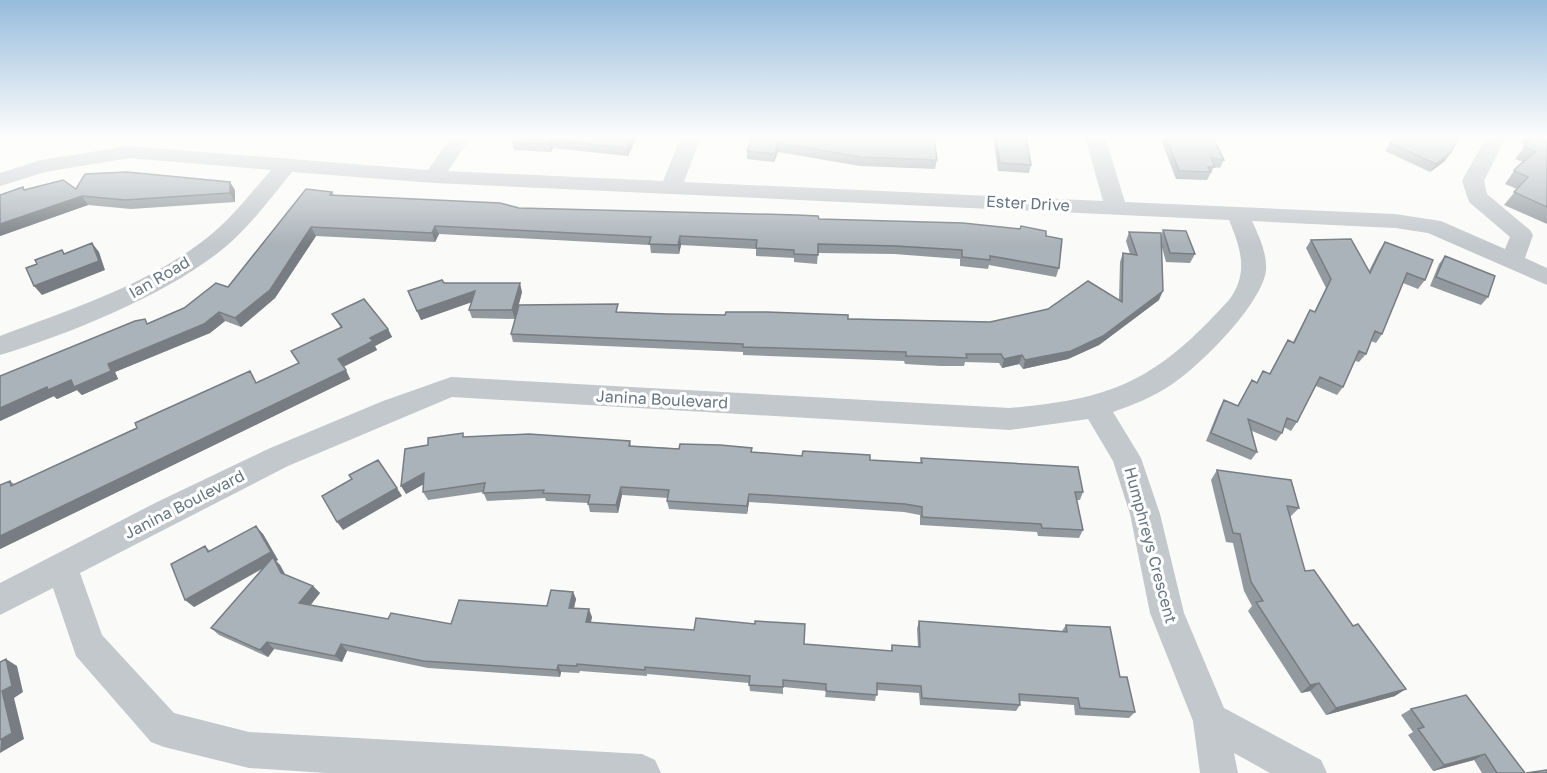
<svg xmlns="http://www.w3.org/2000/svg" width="1547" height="773" font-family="'Golos Text',sans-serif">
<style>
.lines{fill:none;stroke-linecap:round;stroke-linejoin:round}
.minor{fill:#c3c8cc;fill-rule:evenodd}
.wall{fill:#929a9f}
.shaded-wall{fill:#777d82}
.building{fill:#aab3b9;stroke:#777d82;stroke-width:1.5}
.labels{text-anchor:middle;stroke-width:6;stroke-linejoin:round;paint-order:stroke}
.street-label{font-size:16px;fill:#657683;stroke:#fff}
</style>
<rect width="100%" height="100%" fill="#fafaf8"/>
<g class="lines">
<path class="minor" d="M451,137H471L448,171L663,181L681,137H701L684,182L1103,201L1085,137H1105L1125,202L1395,214L1441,221L1505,249L1510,237L1469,202L1462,181L1486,137H1506L1484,181L1487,194L1530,230L1533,235L1525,258L1547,268V285L1428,233L1395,228L1252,221C1259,236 1267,253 1266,270C1263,303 1199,367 1171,385C1153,397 1133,405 1113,412L1141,458L1160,514L1184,613L1224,708L1321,760L1327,773H1270L1234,753L1238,773H1200L1193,721L1150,613L1130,514L1113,461L1088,419L1010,430L452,397L288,466L80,573L102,635L174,713L249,732L642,754L655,760L661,773H326L249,768L164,747L151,742L76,656L53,588L0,615V583L155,503L268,449L383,401L451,377L1010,408C1116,399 1157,379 1229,300C1249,273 1241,249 1229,220L434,183L292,172C273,195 255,220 232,241C179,290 70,334 0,355V336C71,309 148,285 208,237C232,218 251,193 271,170L129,158L45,172L0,186V173L41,160L129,146L428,170Z"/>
</g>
<path class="wall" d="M511,137H637L628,156L553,148L551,152L514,150Z
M752,137L908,138L909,137H934L937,160L935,169L860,166L778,152L774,162L747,159V151Z
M993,137H1026L1031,165L1029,173L998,171Z
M1160,137H1213L1224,160L1220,168L1214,167L1207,180L1176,179Z
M1525,137H1547V224L1504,205L1517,189L1505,184L1516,168L1523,162L1515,159L1526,145L1521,143Z
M1390,143L1445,161L1430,172L1385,151Z
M76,189L235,190V202L131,209L88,205L0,236V195L25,190Z
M332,192L334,195L519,208L819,219L1046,236L1059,268L1056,277L989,265L988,269L960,266V259L894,254L818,253L817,264L794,262V258L756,256V249L681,245L679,254L651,253L650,245L439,234L435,242L316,236L275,298L241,327L225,321L210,333L115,372L118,379L82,395L77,390L57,399L54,396L0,421V376L148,323L184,308L228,287Z
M1163,230L1195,254L1190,263L1166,262L1161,244L1159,300L1099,345L1068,359L1023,369L1019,364L1002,368L999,363L965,362L964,366H941L905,364L904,361L743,355V352L513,342L511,334L619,312L667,314L990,322L1119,300L1120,262L1123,253L1130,254L1126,241L1129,232L1161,236Z
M1311,240L1369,271L1379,251L1385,242L1425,280L1418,289L1403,283L1382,334L1376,343L1371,341L1366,354L1359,362L1355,361L1343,387L1337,395L1316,386L1297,422L1291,431L1284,427L1282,433L1276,441L1252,431L1257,452L1251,460L1206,441L1219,409L1224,400L1237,406L1252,380L1257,382L1263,371L1269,374L1288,340L1293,342L1305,319L1310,310L1314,312L1326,288L1306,248Z
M1445,256L1488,297L1481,305L1430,286L1439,264Z
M444,283L522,292L515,319L472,318L469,310L471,302L421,320L408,291Z
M332,314L388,329L392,337L375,346L377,350L343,367L350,379L0,549L10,481L14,484L257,382L299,363L341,328Z
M465,437L630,441L631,446L752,452L802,456L920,463L921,458L1083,492L1080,500H1077L1083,530L1079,538L1038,536L1037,532L920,525V515L904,512L749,502L747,514L669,509L667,501L668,498L622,495L618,513L590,512L588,503L546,501L545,498L487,501L483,492L428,500L423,492L424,484L406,494L428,445Z
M1217,470L1299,508L1290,517L1305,571L1395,696L1326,715L1310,691L1301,693L1248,611L1252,606L1244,591L1233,543L1226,542L1211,480Z
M263,534L278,560L276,561L280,565L285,574L313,586L320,593L310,605L388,619L451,624L547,606L573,592L576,599L574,608L592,617L591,622L804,644L891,651L892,645L918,647L917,629L919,621L1062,631L1066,625L1120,677L1135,712L1129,718L1075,715L1074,705L1020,701V705L1016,711L920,705L919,693L877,690L875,701L825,697L826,691L783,687V694L750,691L749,683L647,674V676L580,671L579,673L561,672L560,677L428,668L347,651L342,662L274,649L268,657L219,635L211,628L264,568L194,607L205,546L210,551Z
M1411,709L1525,773H1482L1474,760L1433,771L1408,735L1413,732L1401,715Z"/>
<path class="shaded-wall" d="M632,137H637L628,156L627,148Z
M551,140L553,148L551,152L549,144Z
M778,143V152L774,162V154Z
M1451,152L1445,161L1430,172L1436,164Z
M230,182L235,190V202L230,193Z
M82,196L88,205L0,236V224Z
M435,226L439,234L435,242L432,233Z
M311,227L316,236L275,298L241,327L235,318Z
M680,236L681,245L679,254L678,245Z
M92,243L99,252L105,270L42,295L34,286Z
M520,283L522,292L515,319L512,310Z
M475,291L478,300L421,320L417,311Z
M1163,291L1159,300L1099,345L1068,359L1023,369L1025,360Z
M219,312L225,321L210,333L115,372L118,379L82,395L77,390L57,399L54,396L0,421V408L47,387L108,364Z
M388,329L392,337L375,346L377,350L343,367L338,359L370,338Z
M1022,355L1019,364L1002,368L1004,359Z
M346,370L350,379L0,549V536Z
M424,473L429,481L406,494L401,486Z
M621,487L622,495L618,513L616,505Z
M397,488L402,496L343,530L337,522Z
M749,494V502L747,514V506Z
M256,526L263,534L278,560L276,561L280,565L288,580L281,573L275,561L194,607L185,600Z
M313,586L320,593L306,611L299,603Z
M573,592L576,599L572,616L569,608Z
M589,609L592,617L589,629L586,622Z
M267,642L274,649L268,657L260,650Z
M341,644L347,651L342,662L335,656Z
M6,659L17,666L23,692L14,698L24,739L0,753L2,691Z
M558,665L561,672L560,677L557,670Z
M1319,683L1310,691L1301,693L1310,685Z
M1406,689L1395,696L1326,715L1336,708Z
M1485,754L1474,760L1433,771L1444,765Z"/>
<path class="building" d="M515,137H632L627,148L551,140L549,144L512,143Z
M752,137H875L910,138L909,137H934L937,160L861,157L778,143L774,154L747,151Z
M996,137H1026L1031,165L1000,163Z
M1166,137H1213L1224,160L1211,158L1215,167H1208L1211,172L1179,171Z
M1399,137H1459L1451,152L1436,164L1390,143Z
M1533,137H1547V207L1514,192L1528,177L1514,171L1516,168L1536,151L1524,147Z
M127,172L230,182V193L125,200L82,196L0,224V195L23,187L24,190L63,180L76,189L85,174Z
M306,189L332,192L330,195L500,203L519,208L797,215L818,216L819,219L963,223L1020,229L1021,226L1046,231V236L1062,239L1059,268L990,256V260L962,257V250L895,246L818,244V255L794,254V250L756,248L757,240L680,236L678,245L649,244L651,237L435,226L432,233L311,227L270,290L235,318L219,312L204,324L108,364L111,371L74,387L71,380L48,390L47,387L0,408V376L135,321L145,319L147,324L184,308L216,283L228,287Z
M1163,230L1186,231L1195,254L1170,253Z
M1129,232L1161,233L1163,291L1103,336L1071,351L1025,360L1022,355L1004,359L1001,354H966L967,358L943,357L906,356V352L743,347V344L511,334L519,305L618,304L616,312L667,314L725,315L726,312H767L848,315V319L990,322L1048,309L1088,281L1122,302L1123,253L1137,255Z
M1351,239L1370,273L1385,242L1433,260L1425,280L1407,273L1382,334L1375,331L1366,354L1359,351L1343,387L1320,377L1297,422L1287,418L1282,433L1248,419L1257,452L1211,433L1224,400L1238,406L1252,380L1257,383L1263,371L1270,374L1288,340L1294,343L1310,310L1315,312L1331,279L1311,240Z
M92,243L99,261L34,286L26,268L37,264L35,260L62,250L64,254Z
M1445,256L1495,276L1488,297L1436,277Z
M442,280L444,283H520L512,310H469L475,291L417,311L408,291Z
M364,299L388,329L370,338L373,341L338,359L346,370L0,536V485L10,481L11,486L137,428L135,423L250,371L256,383L299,363L291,351L342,327L332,314Z
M463,433V437L529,434L630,441L629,446L679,449L680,444L720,445L752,448L751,452L802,456L803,451L870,455V460L922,463L921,458L1078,467L1083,492H1075L1083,530L1042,528L1041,524L922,517V507L905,504L749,494L747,506L667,501L669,490L621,487L616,505L588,504L590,495L543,493L544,490L483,493L485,483L423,492L424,473L401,486L405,449L428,445V438Z
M378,460L397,488L337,522L322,496L352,479L349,475Z
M1217,470L1291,480L1299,508L1287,506L1305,571L1314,570L1353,626L1358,624L1406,689L1336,708L1319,683L1310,685L1256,602L1263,601L1251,582L1240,534L1233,533Z
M256,526L271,552L185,600L171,564L205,546L208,552Z
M273,557L281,573L313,586L299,603L388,619L391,613L451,624L459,600L547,606L551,590L573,592L569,608L589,609L586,622L694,630L696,618L755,624V621L805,624L804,644L892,651V645L920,647L919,621L1067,632L1066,625L1110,627L1120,677H1127L1135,712L1080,708L1078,698L1019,694L1020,705L922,698L921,686L877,683V695L826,691V684L783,680V687L749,685L750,676L645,667V670L577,664V666L558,665L557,670L423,661L341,644L335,656L267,642L260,650L211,628Z
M6,659L12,686L2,691L12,733L0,740V662Z
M1466,695L1525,773H1497L1485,754L1444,765L1418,729L1424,727L1411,709Z
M1547,770V773H1526Z"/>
<linearGradient id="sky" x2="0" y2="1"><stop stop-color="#96bcdc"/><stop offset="0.56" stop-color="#fdfdfc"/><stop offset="1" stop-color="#fdfdfc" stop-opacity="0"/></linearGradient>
<rect width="1547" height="245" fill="url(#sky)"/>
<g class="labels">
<g class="street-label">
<text transform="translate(1028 203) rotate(3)" y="6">Ester Drive</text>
<text transform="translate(159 277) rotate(-30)" y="6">Ian Road</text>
<text transform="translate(662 399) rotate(3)" y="6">Janina Boulevard</text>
<text transform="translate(184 504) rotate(-27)" y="6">Janina Boulevard</text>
<text transform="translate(1151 545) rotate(75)" y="6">Humphreys Crescent</text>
</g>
</g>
</svg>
